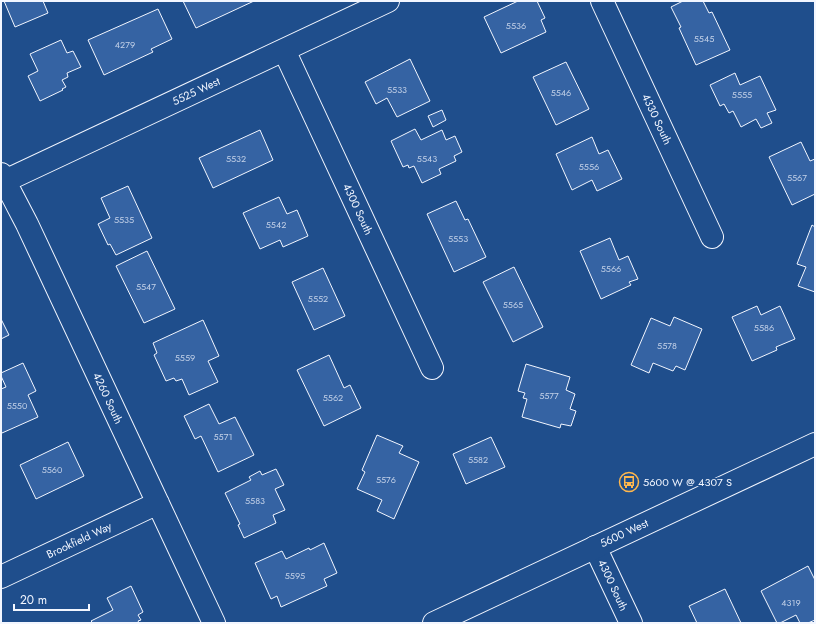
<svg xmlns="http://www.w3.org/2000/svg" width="816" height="624" font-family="Jost,sans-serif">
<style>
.building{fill:#3563a3;stroke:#f2f6ff}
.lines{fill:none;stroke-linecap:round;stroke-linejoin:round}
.minor-casing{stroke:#f2f6ff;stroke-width:24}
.secondary-casing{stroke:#f2f6ff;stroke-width:24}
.minor{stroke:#1f4e8c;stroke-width:22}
.secondary{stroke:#1f4e8c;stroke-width:22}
.labels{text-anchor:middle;stroke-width:3;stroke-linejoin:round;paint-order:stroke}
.number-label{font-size:9px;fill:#c3d1e8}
.street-label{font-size:11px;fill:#f2f6ff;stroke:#1f4e8c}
.poi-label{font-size:11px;fill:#f2f6ff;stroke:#1f4e8c;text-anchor:start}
</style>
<rect width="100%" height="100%" fill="#1f4e8c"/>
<path class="building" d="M4,1H43L48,13L15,27Z
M183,1H254L196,28Z
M518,1H537L545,18L541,20L546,32L501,53L484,17Z
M683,1H703L709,13L712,12L730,50L696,65L679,28L681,27L671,7Z
M158,9L172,39L151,49L153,52L104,75L88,40Z
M61,40L67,53L73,51L81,67L67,73L68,77L62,80L66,87L62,89L63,90L40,101L28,76L38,71L30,54Z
M410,59L430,101L397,117L387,98L376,104L365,82Z
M566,62L589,109L556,125L533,77Z
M735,73L740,85L760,76L776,110L767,113L772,123L761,128L756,119L741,127L733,111L729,113L724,104L720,106L710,85Z
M442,110L446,120L433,127L428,116Z
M415,129L421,140L442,130L446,140L455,136L462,152L454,156L456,161L439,169L441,174L422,183L414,166L409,168L408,165L403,167L391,141Z
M260,130L273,160L213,188L199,158Z
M592,137L599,154L608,150L622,179L597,191L592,180L572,190L556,154Z
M801,142L810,161L815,159V194L792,205L769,157Z
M128,186L152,238L116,255L110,244L108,245L98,224L110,218L101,198Z
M279,197L287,214L297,210L308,236L283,247L280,240L260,249L243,213Z
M456,201L465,220L468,219L486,257L454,272L427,214Z
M812,225L815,227V292L798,286L806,267L797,264Z
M610,238L619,260L628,256L638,279L629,282L631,285L601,299L580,251Z
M147,251L175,309L144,323L116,266Z
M514,267L543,327L513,342L483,282Z
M323,268L345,316L314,330L292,282Z
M757,306L761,315L780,306L795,339L776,347L777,350L752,361L732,317Z
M674,317L702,329L685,370L676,366L673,371L653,363L649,373L631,365L651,318L670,326Z
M1,319L9,335L1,339Z
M203,320L219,356L208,361L218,382L189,395L182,379L176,381L174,378L166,381L154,355L157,353L153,343Z
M329,355L344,388L350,385L361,408L324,426L297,370Z
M23,363L36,391L28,395L38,417L2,433L1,431V389L6,387L1,376V373Z
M526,364L570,377L566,390L575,394L570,409L576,411L571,426L561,424L560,428L522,417L527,399L523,398L525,393L518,391Z
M209,404L219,424L235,417L254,455L218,472L201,436L195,439L184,416Z
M377,435L403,446L399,453L419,462L394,519L377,511L382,500L357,489L365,472L362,470Z
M491,437L505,467L466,484L453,454Z
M68,442L84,476L36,499L20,465Z
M276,469L284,485L275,489L285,510L273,515L276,523L244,538L238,525L240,524L225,493L251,480L249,477L260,471L262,475Z
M324,543L337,573L324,579L327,586L281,607L277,596L271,599L255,563L282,551L286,559L309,548L310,550Z
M808,566L815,580V620L808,623H800L796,615L780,623H777L761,591Z
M131,586L143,612L138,615L141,620L138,621L139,623H93L91,621L113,610L107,598Z
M725,589L741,623H697L689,606Z"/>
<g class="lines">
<g class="minor-casing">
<path id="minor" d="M602,1L712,237
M284,50L432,368
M1,174L27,224L214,623
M5,181L388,1
M595,547L631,623
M1,577L158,503"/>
</g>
<g class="secondary-casing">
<path id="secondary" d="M434,623L815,444"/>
</g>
<use href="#minor" class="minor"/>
<use href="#secondary" class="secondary"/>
</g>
<defs>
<g id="bus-ring" transform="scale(1)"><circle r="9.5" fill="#1f4e8c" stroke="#ffb74d" stroke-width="1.5"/><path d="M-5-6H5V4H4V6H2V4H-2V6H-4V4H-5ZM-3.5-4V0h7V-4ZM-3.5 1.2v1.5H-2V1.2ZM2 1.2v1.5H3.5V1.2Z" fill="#ffb74d"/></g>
</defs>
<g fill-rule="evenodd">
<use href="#bus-ring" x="629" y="482"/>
</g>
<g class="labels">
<g class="number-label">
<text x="516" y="29">5536</text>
<text x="704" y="42">5545</text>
<text x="125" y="48">4279</text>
<text x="397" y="93">5533</text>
<text x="561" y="96">5546</text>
<text x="742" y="98">5555</text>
<text x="236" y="162">5532</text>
<text x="427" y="162">5543</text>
<text x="589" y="170">5556</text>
<text x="797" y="181">5567</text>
<text x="124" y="223">5535</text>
<text x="276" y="228">5542</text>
<text x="458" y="242">5553</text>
<text x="611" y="272">5566</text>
<text x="146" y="290">5547</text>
<text x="318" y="302">5552</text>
<text x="513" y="308">5565</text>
<text x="764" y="331">5586</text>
<text x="667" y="349">5578</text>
<text x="185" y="361">5559</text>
<text x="549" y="399">5577</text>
<text x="333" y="401">5562</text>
<text x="17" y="409">5550</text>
<text x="223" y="440">5571</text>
<text x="478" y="463">5582</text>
<text x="52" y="473">5560</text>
<text x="386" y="483">5576</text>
<text x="255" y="504">5583</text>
<text x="295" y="579">5595</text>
<text x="791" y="606">4319</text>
</g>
<g class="street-label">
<text transform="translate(196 91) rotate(-25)" y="4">5525 West</text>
<text transform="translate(657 119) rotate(65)" y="4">4330 South</text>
<text transform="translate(358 209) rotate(65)" y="4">4300 South</text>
<text transform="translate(108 398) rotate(65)" y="4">4260 South</text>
<text transform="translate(624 533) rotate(-25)" y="4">5600 West</text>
<text transform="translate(79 540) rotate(-25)" y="4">Brookfield Way</text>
<text transform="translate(613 585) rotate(65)" y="4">4300 South</text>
</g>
<g class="poi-label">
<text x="643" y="486">5600 W @ 4307 S</text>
</g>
</g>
<rect width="816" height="624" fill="none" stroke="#f2f6ff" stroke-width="4"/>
<path d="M14 604v6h75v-6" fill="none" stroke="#f2f6ff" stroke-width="2"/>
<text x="20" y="604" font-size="12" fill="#f2f6ff" stroke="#1f4e8c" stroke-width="3" paint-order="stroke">20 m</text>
</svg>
